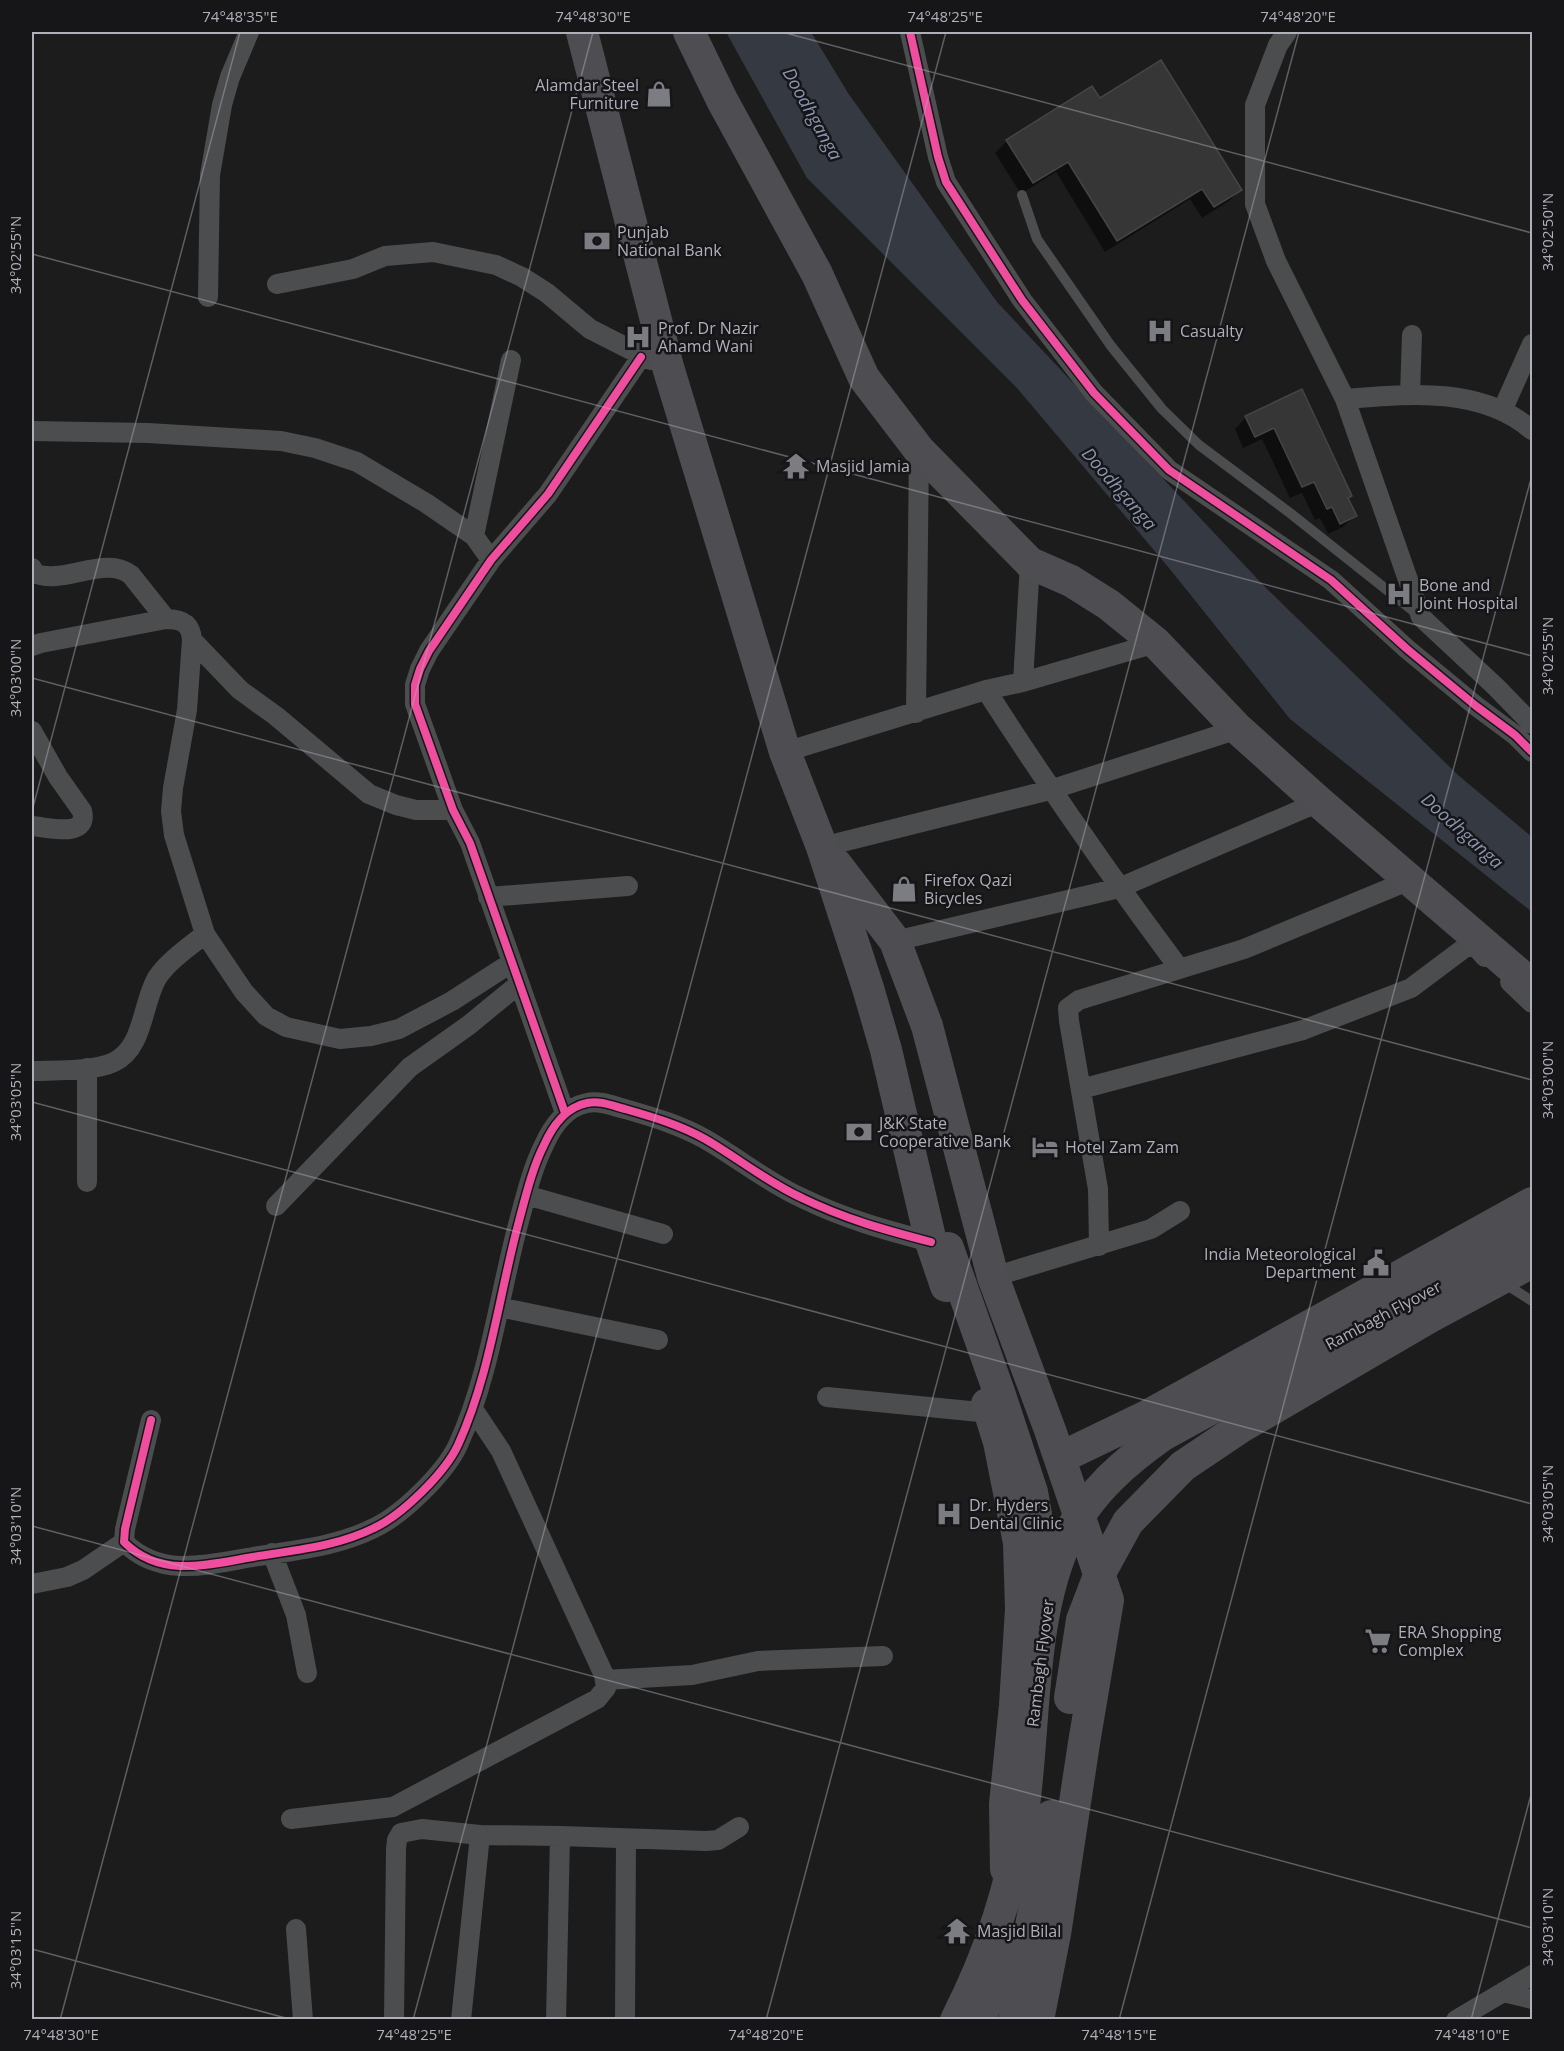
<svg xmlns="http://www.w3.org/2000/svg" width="1564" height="2051" font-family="'Open Sans',sans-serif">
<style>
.water{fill:#353941}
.shadow{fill:#0007}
.building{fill:#363637;stroke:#454548;stroke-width:1.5}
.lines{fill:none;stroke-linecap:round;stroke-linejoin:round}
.lane{stroke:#4c4d4e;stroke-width:10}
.street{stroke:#4c4d4e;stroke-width:20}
.primary{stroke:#4e4e52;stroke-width:32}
.primary-bridge{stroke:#4e4e52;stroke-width:32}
.cycleway-casing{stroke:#161618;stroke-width:11}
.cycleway{stroke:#ef4d9e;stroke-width:8}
.ticks{fill:none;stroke:#afb0ba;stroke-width:1.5;stroke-opacity:0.45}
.labels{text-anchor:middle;stroke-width:5;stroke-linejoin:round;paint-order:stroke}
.poi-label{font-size:16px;fill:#afb0ba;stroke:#161618;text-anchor:start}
.street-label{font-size:16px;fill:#afb0ba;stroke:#161618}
.water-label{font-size:18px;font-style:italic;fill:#8a96b1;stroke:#161618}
.neatline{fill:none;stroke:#afb0ba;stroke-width:2}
.ticks-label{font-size:15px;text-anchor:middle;fill:#afb0ba}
</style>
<rect width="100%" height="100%" fill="#1c1c1c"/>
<path class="water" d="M726,32H811L848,93L997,302L1265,587L1458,775L1532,837V912L1290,719L1169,568L1017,388L807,178Z"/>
<path class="shadow" d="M1099,100L1240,190L1229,201L1202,218L1190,199L1105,252L1056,172L1021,194L995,153L1007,141Z
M1302,391L1351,496L1347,499L1355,516L1343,527L1328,534L1320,518L1315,520L1302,493L1290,498L1262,439L1243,448L1235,429L1246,417Z"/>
<path class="building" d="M1161,60L1242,190L1214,207L1202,189L1117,241L1068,162L1033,183L1006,140L1092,86L1100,98Z
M1302,389L1352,496L1348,498L1357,516L1340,524L1332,507L1327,509L1314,482L1302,487L1274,428L1255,437L1245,416Z"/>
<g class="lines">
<path class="lane" d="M1022,195L1037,239L1111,346L1162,409L1199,445L1290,513L1416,613
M1502,1282L1532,1301"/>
<path class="street" d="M910,32L938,157L946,182L1022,300L1094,393L1169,470L1331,580L1407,649L1476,706L1515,735L1532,752
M1287,32L1278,45L1255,105V204L1276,261L1345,399L1421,617L1496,687L1532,724
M277,284L353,269L385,256L433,252L496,265L522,277L547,293L590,329L651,360
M208,297L210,175L222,105L230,77L249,32
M1410,394L1412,335
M1345,399C1409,394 1480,386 1532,430
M1502,411L1532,344
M32,431L148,433L281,441L315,448L357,462L426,503L474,536L491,560
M474,536L511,360
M32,568L34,573C62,586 106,554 131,575L166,619
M192,640L240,690L276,716L369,794L396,805L416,810H453
M32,646L41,643L166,619C181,619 191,623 192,640L187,710L173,788L171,811L174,835L205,934L244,992L266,1016L286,1027L340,1039L371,1036L399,1029L452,1001L511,963
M1023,682L1030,563
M986,690C1047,785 1111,877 1179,968
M916,713L919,450
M32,731L58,777L82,811C89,839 47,827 32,826
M785,752L986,690L1023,682L1156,643
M822,847L1050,790L1238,729
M488,897L628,886
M895,941L1119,888L1319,802
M1510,982L1532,1003
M32,1071C55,1070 93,1072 114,1062C144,1048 142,1003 157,978C168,961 189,947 205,934
M1081,1089L1303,1030L1411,988L1467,946L1477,948L1485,957
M565,1113L470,843L453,810L415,704V685L420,669L429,651L491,560L548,494L641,357
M87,1182V1068
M526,1195L663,1234
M276,1206L410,1067L469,1025L519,984
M1099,1246L1098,1189L1069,1021L1068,1008L1079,1000L1244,949L1410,880
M993,1277L1151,1229L1180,1211
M499,1307L658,1340
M827,1397L990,1413
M151,1420L125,1529L124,1542C139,1557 158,1565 180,1566C204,1567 229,1561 253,1557C294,1550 336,1547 374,1528C402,1515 445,1473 458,1445C490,1375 499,1295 519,1221C526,1195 532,1169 544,1145C552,1127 566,1107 587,1103C600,1100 613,1106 625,1109C653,1117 680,1125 705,1139C738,1158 767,1182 802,1198C845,1219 885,1230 931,1242
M272,1553L296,1615L307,1673
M32,1584L67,1577L83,1570L124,1542
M605,1680L692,1675L758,1661L883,1656
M291,1819L393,1807L597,1699L606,1688L604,1675L501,1451L473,1409
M560,1836L706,1841L718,1840L739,1827
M296,1929L303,2020
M1503,1992L1532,1999
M394,2020L396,1849L397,1840L401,1833L422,1829L480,1835L560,1836L556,2020
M461,2020L480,1835
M625,2020L626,1839
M1456,2020L1532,1975"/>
<path class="primary" d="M582,32L668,367L785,752L822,847L868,988L886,1050L931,1242L946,1286
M689,32L722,100L817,274L864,378L919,450L1030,563L1071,581L1109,605L1156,643L1238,729L1319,802L1532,985
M836,864L895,941L927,1026L993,1277L1050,1430L1108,1600L1084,1743L1055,1934L1038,2020
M1453,1255L1468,1247L1501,1250
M1322,1348L1475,1266L1532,1230
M987,1404L999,1442L1019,1543L1021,1609L1015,1705L1005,1804L1006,1869
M1060,1458L1145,1417L1532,1203
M1070,1698L1082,1620L1100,1573L1128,1522L1183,1466L1241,1427L1430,1317L1532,1262
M980,2020L992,1982L1000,1939
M1014,2020L1051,1816"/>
<path class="primary-bridge" d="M948,1248L999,1392L1032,1492L1049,1588
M956,2020C990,1954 1012,1886 1023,1813C1036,1723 1029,1614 1070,1532C1091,1491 1126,1461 1163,1435L1322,1348"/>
<g class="cycleway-casing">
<path id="cycleway" d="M910,32L938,157L946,182L1022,300L1094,393L1169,470L1331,580L1407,649L1476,706L1515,735L1532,752
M565,1113L470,843L453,810L415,704V685L420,669L429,651L491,560L548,494L641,357
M151,1420L125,1529L124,1542C139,1557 158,1565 180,1566C204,1567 229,1561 253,1557C294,1550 336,1547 374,1528C402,1515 445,1473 458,1445C490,1375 499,1295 519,1221C526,1195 532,1169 544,1145C552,1127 566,1107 587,1103C600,1100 613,1106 625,1109C653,1117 680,1125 705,1139C738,1158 767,1182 802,1198C845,1219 885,1230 931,1242"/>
</g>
<use href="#cycleway" class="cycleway"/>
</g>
<path class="ticks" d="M782,32L1532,233M32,254L1532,656M32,678L1532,1080M32,811L240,32M32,1102L1532,1504M32,1526L1532,1928M32,1949L293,2020M60,2020L593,32M413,2020L946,32M766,2020L1299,32M1119,2020L1532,475M1471,2020L1532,1791"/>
<defs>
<g id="shop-bare" transform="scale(2.07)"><path d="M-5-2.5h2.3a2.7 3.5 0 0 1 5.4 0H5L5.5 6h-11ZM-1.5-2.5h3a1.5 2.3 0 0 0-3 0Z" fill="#7c7c83" stroke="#161618" stroke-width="2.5" paint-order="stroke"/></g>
<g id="bank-bare" transform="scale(2.07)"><path d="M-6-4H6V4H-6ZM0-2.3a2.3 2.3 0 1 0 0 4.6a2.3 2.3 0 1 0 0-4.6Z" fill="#7c7c83" stroke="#161618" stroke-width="2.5" paint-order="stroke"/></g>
<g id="hospital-bare" transform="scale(2.07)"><path d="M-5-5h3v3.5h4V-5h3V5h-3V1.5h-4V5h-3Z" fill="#7c7c83" stroke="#161618" stroke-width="2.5" paint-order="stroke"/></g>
<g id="temple-bare" transform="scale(2.07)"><path d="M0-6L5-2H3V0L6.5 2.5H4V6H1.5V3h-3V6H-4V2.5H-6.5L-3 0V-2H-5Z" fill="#7c7c83" stroke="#161618" stroke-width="2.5" paint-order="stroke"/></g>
<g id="hotel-bare" transform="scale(2.07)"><path d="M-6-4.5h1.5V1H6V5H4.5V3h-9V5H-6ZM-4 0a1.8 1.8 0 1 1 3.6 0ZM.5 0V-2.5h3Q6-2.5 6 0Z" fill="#7c7c83" stroke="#161618" stroke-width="2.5" paint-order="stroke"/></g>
<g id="civic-bare" transform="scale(2.07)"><path d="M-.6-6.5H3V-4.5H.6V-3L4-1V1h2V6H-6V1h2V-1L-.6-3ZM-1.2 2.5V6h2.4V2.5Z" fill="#7c7c83" stroke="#161618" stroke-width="2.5" paint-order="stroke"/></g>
<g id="supermarket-bare" transform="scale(2.07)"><path d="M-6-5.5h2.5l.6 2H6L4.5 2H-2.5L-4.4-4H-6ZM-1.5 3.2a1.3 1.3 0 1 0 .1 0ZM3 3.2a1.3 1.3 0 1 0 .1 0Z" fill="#7c7c83" stroke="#161618" stroke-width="2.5" paint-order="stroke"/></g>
</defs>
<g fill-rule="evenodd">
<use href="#shop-bare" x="659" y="94"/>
<use href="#bank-bare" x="597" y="241"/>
<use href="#hospital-bare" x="1160" y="331"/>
<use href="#hospital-bare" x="638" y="337"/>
<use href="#temple-bare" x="796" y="466"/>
<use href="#hospital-bare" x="1399" y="594"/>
<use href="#shop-bare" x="904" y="889"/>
<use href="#bank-bare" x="859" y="1132"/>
<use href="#hotel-bare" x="1045" y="1147"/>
<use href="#civic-bare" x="1376" y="1263"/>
<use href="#hospital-bare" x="949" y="1514"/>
<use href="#supermarket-bare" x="1378" y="1641"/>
<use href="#temple-bare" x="957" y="1931"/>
</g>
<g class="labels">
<g class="poi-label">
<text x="639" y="91" text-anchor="end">Alamdar Steel<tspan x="639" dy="18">Furniture</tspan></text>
<text x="617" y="238">Punjab<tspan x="617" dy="18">National Bank</tspan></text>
<text x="658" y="334">Prof. Dr Nazir<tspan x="658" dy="18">Ahamd Wani</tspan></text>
<text x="1180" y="337">Casualty</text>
<text x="816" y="472">Masjid Jamia</text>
<text x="1419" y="591">Bone and<tspan x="1419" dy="18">Joint Hospital</tspan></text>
<text x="924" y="886">Firefox Qazi<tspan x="924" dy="18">Bicycles</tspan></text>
<text x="879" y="1129">J&amp;K State<tspan x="879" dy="18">Cooperative Bank</tspan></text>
<text x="1065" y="1153">Hotel Zam Zam</text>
<text x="1356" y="1260" text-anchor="end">India Meteorological<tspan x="1356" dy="18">Department</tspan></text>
<text x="969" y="1511">Dr. Hyders<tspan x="969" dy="18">Dental Clinic</tspan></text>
<text x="1398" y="1638">ERA Shopping<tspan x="1398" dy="18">Complex</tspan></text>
<text x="977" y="1937">Masjid Bilal</text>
</g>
<g class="street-label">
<text transform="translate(1383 1315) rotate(-28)" y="6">Rambagh Flyover</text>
<text transform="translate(1040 1663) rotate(-83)" y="6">Rambagh Flyover</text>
</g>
<g class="water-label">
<text transform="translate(812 114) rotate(61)" y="6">Doodhganga</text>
<text transform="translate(1119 489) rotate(49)" y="6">Doodhganga</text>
<text transform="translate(1462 831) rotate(42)" y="6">Doodhganga</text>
</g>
</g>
<rect width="1564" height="2051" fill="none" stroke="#161618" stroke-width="66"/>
<rect x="33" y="33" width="1498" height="1985" class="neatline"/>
<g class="ticks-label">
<text x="240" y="22">74°48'35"E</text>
<text x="593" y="22">74°48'30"E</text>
<text x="945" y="22">74°48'25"E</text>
<text x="1298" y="22">74°48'20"E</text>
<text transform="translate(1548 232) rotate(-90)" y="5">34°02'50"N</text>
<text transform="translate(16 255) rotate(-90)" y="5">34°02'55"N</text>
<text transform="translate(1548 656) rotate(-90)" y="5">34°02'55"N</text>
<text transform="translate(16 678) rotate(-90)" y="5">34°03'00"N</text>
<text transform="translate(1548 1080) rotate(-90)" y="5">34°03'00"N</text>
<text transform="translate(16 1102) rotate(-90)" y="5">34°03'05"N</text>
<text transform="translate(1548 1504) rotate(-90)" y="5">34°03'05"N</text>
<text transform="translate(16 1526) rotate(-90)" y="5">34°03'10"N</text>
<text transform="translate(1548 1927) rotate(-90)" y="5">34°03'10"N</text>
<text transform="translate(16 1950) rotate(-90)" y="5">34°03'15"N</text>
<text x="61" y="2040">74°48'30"E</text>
<text x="414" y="2040">74°48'25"E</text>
<text x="766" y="2040">74°48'20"E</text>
<text x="1119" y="2040">74°48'15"E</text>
<text x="1472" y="2040">74°48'10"E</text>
</g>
</svg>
